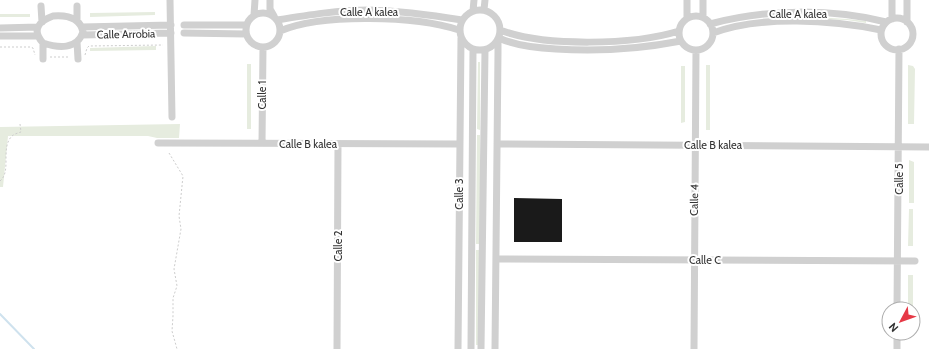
<svg xmlns="http://www.w3.org/2000/svg" width="929" height="349" font-family="Cabin,sans-serif">
<style>
.green{fill:#e6ecdf}
.lines{fill:none;stroke-linecap:round;stroke-linejoin:round}
.stream{stroke:#cfe2ee;stroke-width:2}
.building{fill:#1a1a1a}
.path{stroke:#cdcdcd;stroke-width:1;stroke-dasharray:2 2;stroke-linecap:butt}
.minor{stroke:#d0d0d0;stroke-width:7}
.labels{text-anchor:middle;stroke-width:4;stroke-linejoin:round;paint-order:stroke}
.street-label{font-size:11px;fill:#333;stroke:#fff}
</style>
<rect width="100%" height="100%" fill="#fff"/>
<path class="green" d="M155,12V15L90,17V13Z
M0,14H30V17H0Z
M799,16L847,19L866,21V23L847,20L799,18Z
M156,46V50L90,51V48Z
M478,62H480V130L477,129Z
M247,64H251V129H247Z
M706,65H710V130H706Z
M908,65L913,66L915,69L914,124H908Z
M681,66H685V122L681,123Z
M180,124L179,138H157L148,136H8L3,187H0V127Z
M477,135H480V244H476Z
M909,160L914,162V203H909Z
M909,209H913V246H908Z
M476,250H479V345H476Z
M908,275H913V309H908Z"/>
<g class="lines">
<path class="stream" d="M0,314L34,349"/>
</g>
<path class="building" d="M514,198L562,199V242H514Z"/>
<g class="lines">
<path class="path" d="M0,47H30L33,48L35,55
M85,55L87,48L89,46L163,45
M50,57H70
M169,153L183,176L179,216L181,229L174,269L177,286L173,298V316L172,331L177,349
M0,181C12,171 0,148 12,136C14,134 18,133 21,132L20,124"/>
<path class="minor" d="M170,0L172,117
M270,0V9L274,16
M892,0V19
M41,6L42,22
M77,6V20
M460 30a20 20 0 1 1 40 0a20 20 0 1 1-40 0Z
M484,10L485,0
M473,11L474,0
M246 30a17 17 0 1 1 34 0a17 17 0 1 1-34 0Z
M254,15L255,0
M679 33a17 17 0 1 1 34 0a17 17 0 1 1-34 0Z
M53,16C66,15 80,17 83,32C77,50 58,48 43,43C31,30 39,21 53,16Z
M703,17V0
M687,18V0
M881 34a16 16 0 1 1 32 0a16 16 0 1 1-32 0Z
M277,20C308,15 339,10 369,10C401,11 431,15 462,20
M907,22V0
M710,24C766,9 830,8 886,22
M184,25H246
M82,27L171,25
M0,28L38,27
M500,30C544,47 634,45 679,31
M280,31C322,13 416,16 459,30
M184,33L246,34
M713,33C760,15 833,20 881,30
M82,35L171,33
M0,36H38
M499,38C516,46 537,48 556,49C598,52 639,49 681,41
M77,42L78,59
M43,43V59
M158,143L459,144
M262,143L263,47
M497,144L929,147
M496,259L915,261
M897,309L899,49
M337,349L338,144
M458,349L461,38
M471,349L473,50
M481,349L485,50
M495,349L498,52V40
M694,349L696,50
M897,349V333"/>
</g>
<g class="labels">
<g class="street-label">
<text x="369" y="16">Calle A kalea</text>
<text x="798" y="18">Calle A kalea</text>
<text transform="translate(126 34) rotate(-1)" y="4">Calle Arrobia</text>
<text transform="translate(262 95) rotate(-90)" y="4">Calle 1</text>
<text x="308" y="148">Calle B kalea</text>
<text x="713" y="149">Calle B kalea</text>
<text transform="translate(899 179) rotate(-90)" y="4">Calle 5</text>
<text transform="translate(459 194) rotate(-90)" y="4">Calle 3</text>
<text transform="translate(694 200) rotate(-89)" y="4">Calle 4</text>
<text transform="translate(338 246) rotate(-90)" y="4">Calle 2</text>
<text x="705" y="264">Calle C</text>
</g>
</g>
<g transform="translate(901 321) rotate(229)"><circle r="19" fill="#ffffff" stroke="#adadad"/>
<path d="M0-3L7 15L0 10L-7 15Z" fill="#e63946"/>
<text y="-6" font-size="11" font-weight="bold" text-anchor="middle" fill="#333333">N</text>
</g>
</svg>
